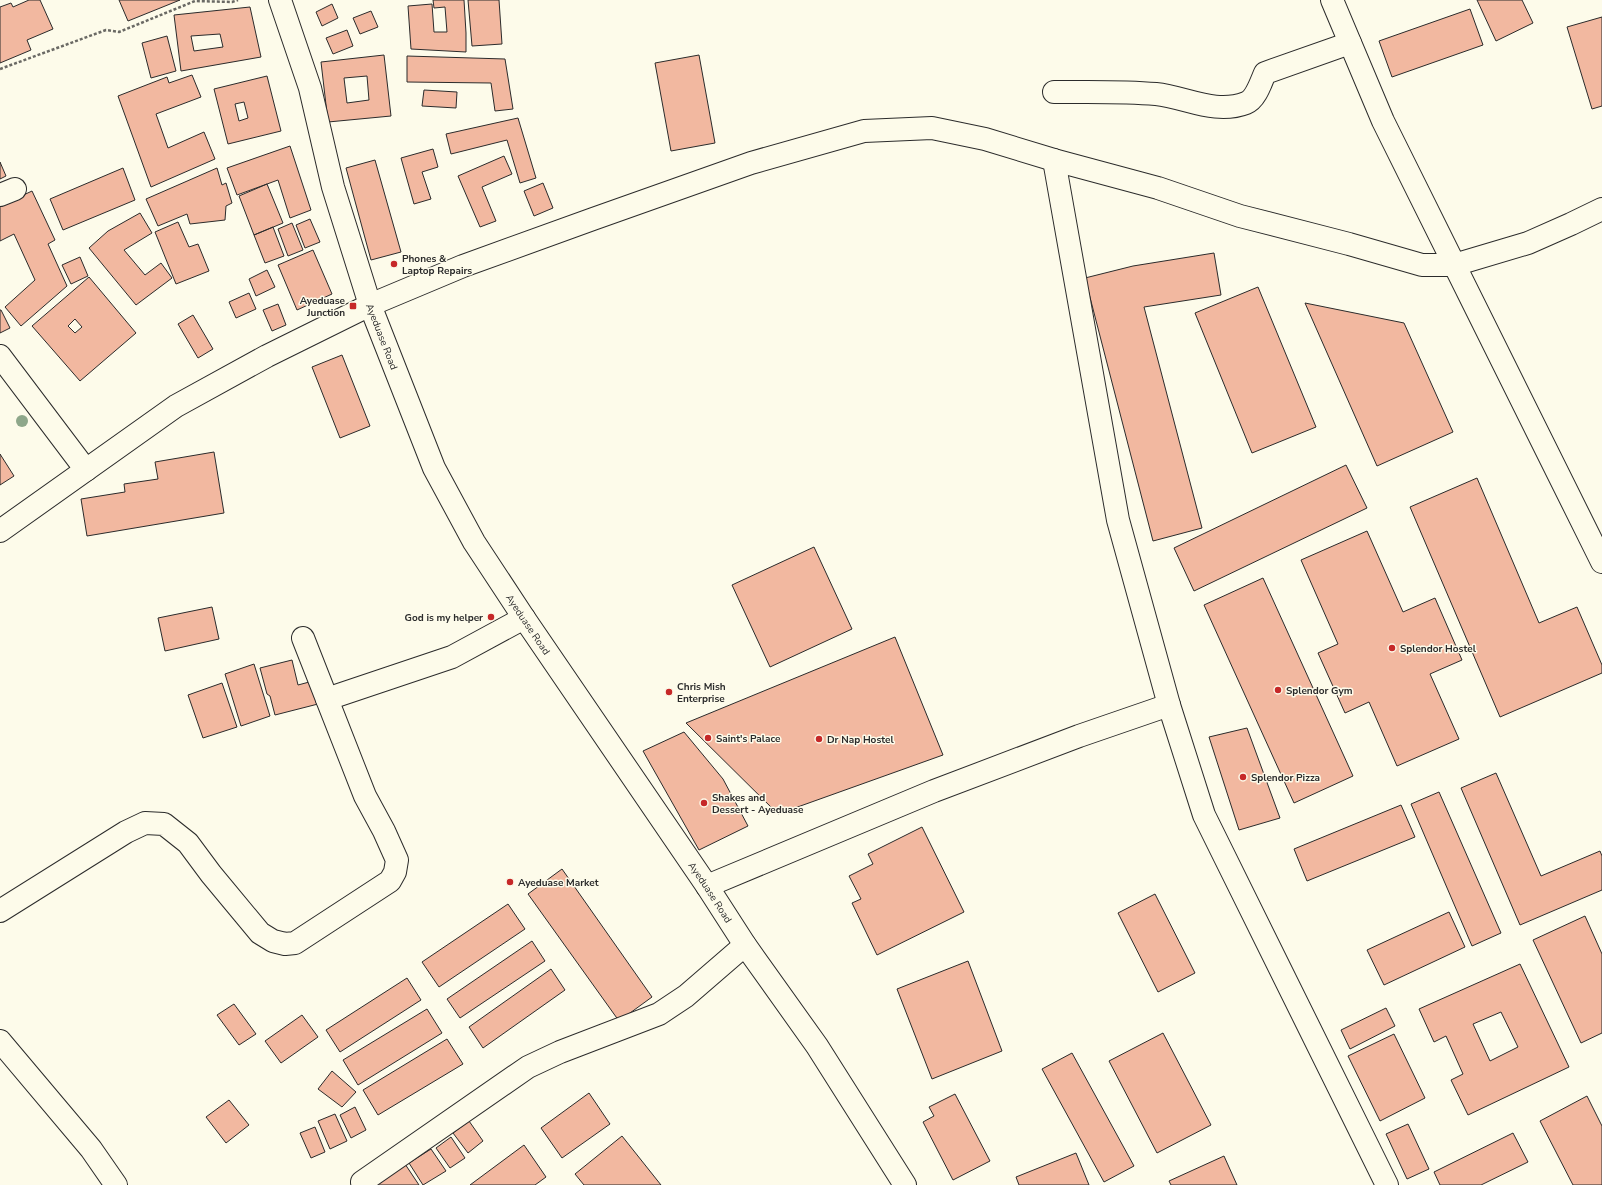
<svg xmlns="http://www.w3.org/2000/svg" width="1602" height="1185" font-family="'Nunito Sans',sans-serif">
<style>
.building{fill:#f2b8a0;stroke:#2b2b2b;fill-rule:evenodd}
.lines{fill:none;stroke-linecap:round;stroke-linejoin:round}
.minor-casing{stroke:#2b2b2b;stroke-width:24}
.path{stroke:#6a6964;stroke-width:2.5;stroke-dasharray:3 2;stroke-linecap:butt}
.minor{stroke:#fdfbea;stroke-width:22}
.tree{fill:#8ea78a}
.poi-dot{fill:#c62828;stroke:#fdfbea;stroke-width:1.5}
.labels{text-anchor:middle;stroke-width:3;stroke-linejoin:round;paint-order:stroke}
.poi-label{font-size:10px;font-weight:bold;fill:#2b2b2b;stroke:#fdfbea;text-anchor:start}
.street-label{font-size:10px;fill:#2b2b2b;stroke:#fdfbea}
</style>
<rect width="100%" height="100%" fill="#fdfbea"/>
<path class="building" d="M29,0H40L53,29L27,40L31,50L0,63V7L11,3L13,7Z
M119,0H180L128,21Z
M433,0H464L466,33V52L411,49L408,6L432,4L434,32H447L445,7L434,8Z
M468,0H499L502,44L472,46Z
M1477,0H1522L1533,23L1496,41Z
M332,4L338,18L322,26L316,12Z
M250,7L261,57L181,71L174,15ZM220,34L223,47L194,51L191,36Z
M1470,9L1483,45L1392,77L1379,41Z
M371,11L378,27L360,34L353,18Z
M1602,17V106L1592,109L1567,27Z
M347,30L353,46L333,54L326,38Z
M167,36L176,71L151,78L142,43Z
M384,55L391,116L328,122L321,62ZM367,76L369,100L347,103L344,78Z
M699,55L715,143L671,151L655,63Z
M407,56L505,59L513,109L495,111L491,83L407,82Z
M192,75L201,97L156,114L168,148L204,132L215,159L151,187L118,96L167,77L169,83Z
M267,76L281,131L228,144L214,89ZM244,102L248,118L239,121L235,104Z
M424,90L457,92L456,108L422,106Z
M518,118L536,178L520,183L507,140L451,154L446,134Z
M290,146L311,210L290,218L278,180L237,195L227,168Z
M433,149L438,167L422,172L431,199L414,204L401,158Z
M504,156L512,174L482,187L496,221L480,227L458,176Z
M375,160L401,252L371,260L346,168Z
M0,162L6,176L0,179Z
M123,168L135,200L63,230L50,199Z
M217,168L222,185L226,183L232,203L226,206L225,220L190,224L187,214L158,226L146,199Z
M543,183L553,208L534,216L524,191Z
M267,184L283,223L254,235L239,196Z
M32,191L55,240L48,244L67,286L21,326L5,307L35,280L14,234L0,241V206Z
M140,213L152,233L124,250L145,275L161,263L172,278L136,305L89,248L108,231Z
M310,219L320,242L305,248L296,225Z
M178,222L189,247L198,244L209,271L176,284L155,232Z
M292,223L303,250L288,256L278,229Z
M273,227L284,256L265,263L254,235Z
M313,250L332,294L297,310L278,265Z
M1214,253L1221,295L1144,307L1202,528L1153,541L1085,278L1133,266Z
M80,257L88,276L71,284L62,265Z
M267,270L275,287L256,296L249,279Z
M89,277L136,333L80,381L32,326ZM75,319L82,327L75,333L68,326Z
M1258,287L1316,427L1252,453L1195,313Z
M249,293L256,309L236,318L229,302Z
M1305,303L1404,323L1453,432L1377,466Z
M278,304L286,325L272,331L263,310Z
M0,310H1L10,328L0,333Z
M193,315L213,349L198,358L178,324Z
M342,355L370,426L340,438L312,367Z
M214,452L224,513L87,536L81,499L125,492L124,484L158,479L155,462Z
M0,454L14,476L0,485Z
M1346,465L1367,508L1194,591L1174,548Z
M1477,478L1539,623L1577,607L1602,665V673L1500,717L1410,507Z
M1367,531L1403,612L1435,598L1462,660L1430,674L1459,739L1397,766L1369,702L1345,713L1318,653L1338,644L1301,560Z
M814,547L852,629L770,667L732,585Z
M1263,578L1353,776L1294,803L1204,605Z
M212,607L219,639L165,651L158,618Z
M895,637L943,755L778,814L686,723Z
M292,660L298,685L313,681L318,704L275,715L270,696L267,694L260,668Z
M254,664L270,716L241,726L225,674Z
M222,683L237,727L203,738L188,695Z
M1247,728L1280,818L1239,830L1209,737Z
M684,732L723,779L748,826L699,850L643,751Z
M1496,773L1541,876L1600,851L1602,856V890L1520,925L1461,788Z
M1439,792L1501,933L1472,946L1411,804Z
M1401,805L1415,837L1307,881L1294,849Z
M922,827L964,912L877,955L852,903L861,899L849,876L873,864L868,854Z
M562,869L652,997L619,1021L528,894Z
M1155,894L1195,973L1158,992L1118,913Z
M508,904L525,929L439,987L422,962Z
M1449,912L1465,947L1384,985L1367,950Z
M1585,916L1602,954V1033L1581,1043L1533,940Z
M532,941L545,961L460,1018L447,999Z
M968,961L1002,1051L932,1079L897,989Z
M1520,964L1569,1067L1468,1115L1451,1080L1463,1074L1446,1036L1434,1042L1419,1009ZM1501,1012L1518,1047L1490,1061L1473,1024Z
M551,969L565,990L483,1048L469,1027Z
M407,978L421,1000L340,1052L326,1030Z
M234,1004L256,1034L239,1045L217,1015Z
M1386,1008L1395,1026L1350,1049L1341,1030Z
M427,1009L442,1033L358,1085L343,1060Z
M302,1015L318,1037L281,1063L265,1041Z
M1163,1033L1211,1125L1157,1153L1109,1061Z
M1394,1034L1425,1098L1380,1121L1348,1056Z
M447,1039L463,1064L378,1115L363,1090Z
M1072,1053L1134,1166L1104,1182L1042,1069Z
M332,1071L356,1092L342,1107L318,1089Z
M589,1093L610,1124L562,1158L541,1128Z
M955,1094L990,1161L953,1180L923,1122L934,1116L929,1107Z
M1587,1096L1602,1126V1185H1573L1540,1121Z
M229,1100L249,1125L226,1143L206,1117Z
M355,1107L366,1130L351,1138L340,1115Z
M335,1114L347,1141L330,1149L318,1121Z
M469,1121L483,1141L468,1153L453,1133Z
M1408,1124L1429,1169L1407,1179L1386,1134Z
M315,1127L325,1152L311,1158L300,1133Z
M1513,1133L1528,1162L1481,1185H1440L1434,1172Z
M622,1136L661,1185H584L575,1174Z
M451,1137L465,1158L450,1168L436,1148Z
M524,1145L546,1177L535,1185H470Z
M431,1149L446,1171L423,1185L409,1163Z
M1076,1153L1089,1185H1019L1016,1177Z
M1224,1156L1237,1185H1171L1169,1181Z
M405,1164L419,1185H374Z"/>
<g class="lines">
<g class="minor-casing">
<g id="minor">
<path id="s1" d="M280,0L310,88L333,187L370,305L434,468L474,542L524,618L707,886L745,945L817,1046L905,1185"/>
<path d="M1332,0L1383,121L1602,562"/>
<path d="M1054,92C1088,92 1122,91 1156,94C1186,97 1215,115 1246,103C1256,99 1261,82 1265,73L1350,43"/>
<path d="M1054,160L1118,520L1169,705L1204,815L1387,1185"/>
<path d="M0,195L15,189"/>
<path d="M0,356L86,470"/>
<path d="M0,531L176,406L267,356L370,305L463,266L593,219L751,163L864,131L932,128L985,139L1054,160L1158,188L1240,216L1349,244L1422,265H1454L1528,243L1571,224L1602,209"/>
<path d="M327,699L452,657L524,618"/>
<path d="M707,886L934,791L1079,736L1169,705"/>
<path d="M0,911L126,832L145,823L164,824L188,843L211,874L260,933L273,941L285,944L295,943L390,881L395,872L397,860L384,831L365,796L303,638"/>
<path d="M0,1041L91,1149L116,1185"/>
<path d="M362,1182L528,1067L560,1052L659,1014L686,996L745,945"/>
</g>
</g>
<path class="path" d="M0,69L106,30L119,32L195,1L232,2L238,0"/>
<use href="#minor" class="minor"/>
</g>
<circle class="tree" cx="22" cy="421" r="6"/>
<g class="poi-dot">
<circle cx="394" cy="264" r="4"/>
<rect x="349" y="302" width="8" height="8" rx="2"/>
<circle cx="491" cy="617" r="4"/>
<circle cx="1392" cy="648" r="4"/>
<circle cx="1278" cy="690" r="4"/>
<circle cx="669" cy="692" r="4"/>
<circle cx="708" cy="738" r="4"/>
<circle cx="819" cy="739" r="4"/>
<circle cx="1243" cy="777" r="4"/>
<circle cx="704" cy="803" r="4"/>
<circle cx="510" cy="882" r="4"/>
</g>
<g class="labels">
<g class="poi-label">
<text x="402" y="262">Phones &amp;<tspan x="402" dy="12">Laptop Repairs</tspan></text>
<text x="345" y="304" text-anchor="end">Ayeduase<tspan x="345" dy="12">Junction</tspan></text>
<text x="483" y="621" text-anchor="end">God is my helper</text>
<text x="1400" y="652">Splendor Hostel</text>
<text x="677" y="690">Chris Mish<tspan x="677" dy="12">Enterprise</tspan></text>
<text x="1286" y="694">Splendor Gym</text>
<text x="716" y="742">Saint's Palace</text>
<text x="827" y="743">Dr Nap Hostel</text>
<text x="1251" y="781">Splendor Pizza</text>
<text x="712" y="801">Shakes and<tspan x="712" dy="12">Dessert - Ayeduase</tspan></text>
<text x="518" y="886">Ayeduase Market</text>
</g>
<g class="street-label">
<text dy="4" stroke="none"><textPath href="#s1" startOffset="352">Ayeduase Road</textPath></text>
<text dy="4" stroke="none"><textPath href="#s1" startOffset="676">Ayeduase Road</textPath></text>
<text dy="4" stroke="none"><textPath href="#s1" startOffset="1000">Ayeduase Road</textPath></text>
</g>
</g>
</svg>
